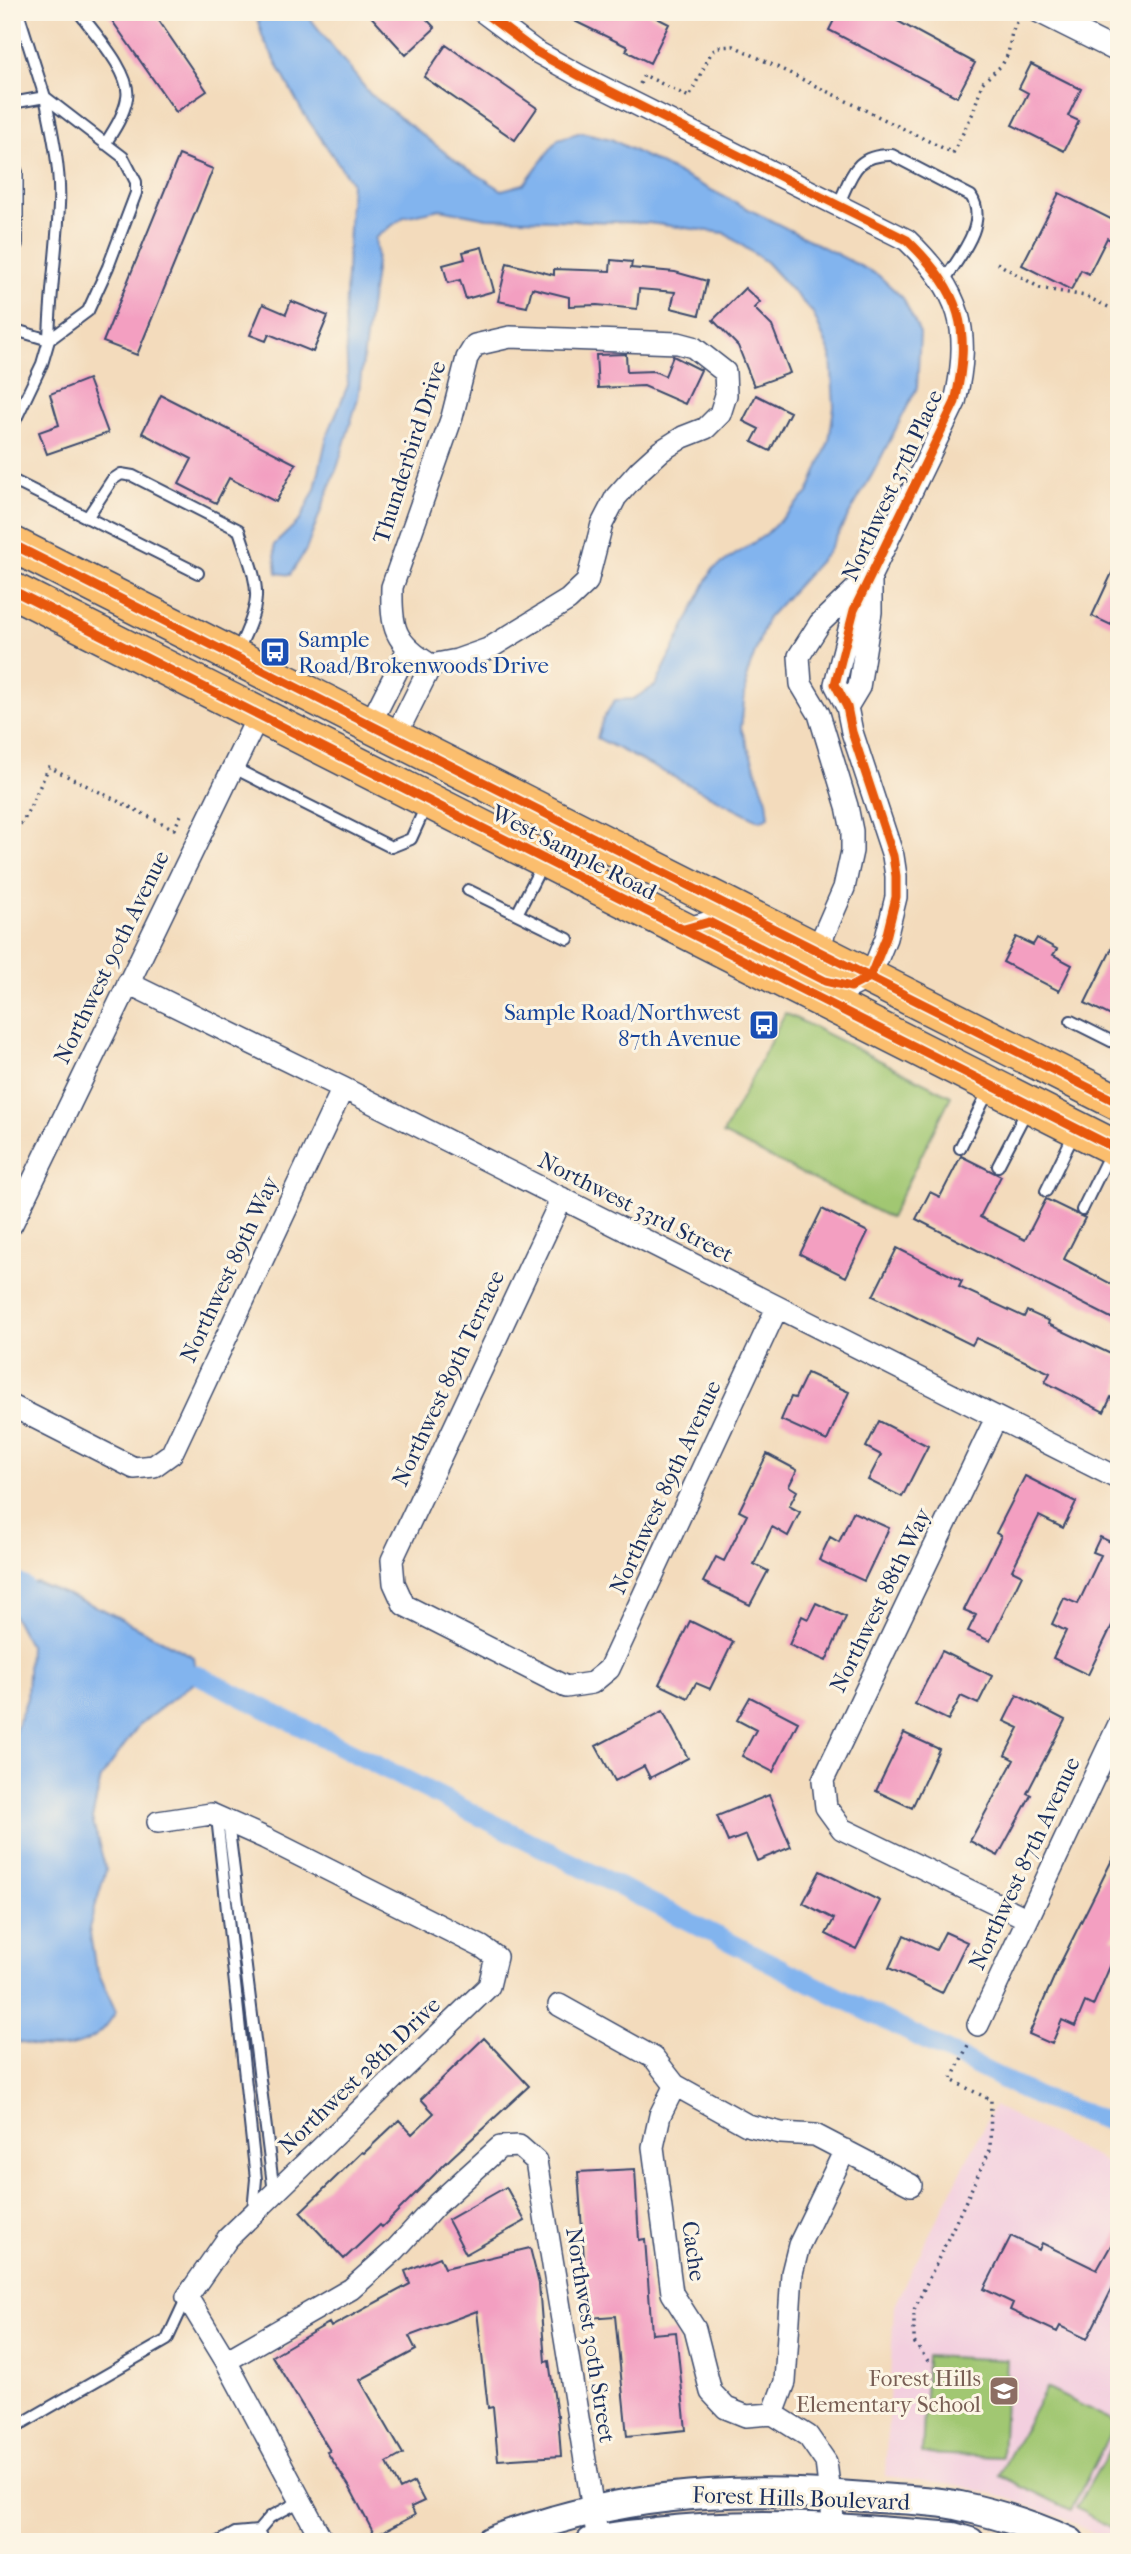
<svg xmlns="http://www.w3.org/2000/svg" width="1131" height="2554" font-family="'IM FELL French Canon',serif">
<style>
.built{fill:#f3cfdf}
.green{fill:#a1c772;stroke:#5e7b68;stroke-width:2}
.water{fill:#82b4ee;stroke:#4e72a6;stroke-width:2}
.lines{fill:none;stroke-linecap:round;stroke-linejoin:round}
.canal{stroke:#82b4ee;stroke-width:19}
.building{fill:#f39fc1}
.service-casing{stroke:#3b496c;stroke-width:14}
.minor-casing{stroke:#3b496c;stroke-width:24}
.tertiary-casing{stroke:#3b496c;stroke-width:32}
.primary-casing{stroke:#3b496c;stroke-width:38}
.path{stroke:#3b496c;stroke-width:3.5;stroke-dasharray:2 5;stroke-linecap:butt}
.service{stroke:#fff;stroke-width:10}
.minor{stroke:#fff;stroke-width:21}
.tertiary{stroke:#fff;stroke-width:28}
.primary{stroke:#fbbe6e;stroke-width:35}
.cycleway-casing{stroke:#fcf5e5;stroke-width:13}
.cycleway{stroke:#e8590c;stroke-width:9}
.labels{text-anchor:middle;stroke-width:6;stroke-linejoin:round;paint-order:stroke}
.street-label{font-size:23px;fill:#1b2f5e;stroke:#fcf5e5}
.transit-label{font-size:23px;fill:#164399;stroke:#fcf5e5;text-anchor:start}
.education-label{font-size:23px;fill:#785e54;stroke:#fcf5e5;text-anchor:end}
</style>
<rect width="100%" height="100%" fill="#fcf5e5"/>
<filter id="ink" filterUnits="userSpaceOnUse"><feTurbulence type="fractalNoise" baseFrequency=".0143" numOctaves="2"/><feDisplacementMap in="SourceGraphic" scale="14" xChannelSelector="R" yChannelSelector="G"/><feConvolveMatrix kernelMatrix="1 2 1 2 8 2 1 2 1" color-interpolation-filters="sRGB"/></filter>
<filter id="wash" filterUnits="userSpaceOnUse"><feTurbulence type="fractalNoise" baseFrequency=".00686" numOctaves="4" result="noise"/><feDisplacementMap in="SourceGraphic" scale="28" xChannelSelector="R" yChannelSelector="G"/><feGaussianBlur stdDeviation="1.57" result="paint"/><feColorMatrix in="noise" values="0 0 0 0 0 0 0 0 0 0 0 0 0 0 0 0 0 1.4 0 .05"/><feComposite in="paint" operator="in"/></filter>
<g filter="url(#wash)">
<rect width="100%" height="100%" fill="#f3dbbc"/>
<path class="built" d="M994,2106L1119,2169V2542H1110L1067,2520L1010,2499L954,2484L885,2476L894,2305Z"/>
<path class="green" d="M785,1013L951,1096L890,1218L723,1134Z
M927,2356L1007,2360L1002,2457L922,2454Z
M1046,2388L1116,2422L1071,2510L999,2475Z
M1114,2442L1119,2444V2532L1076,2508Z"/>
<path class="water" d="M255,12H305L370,94L456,161L502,190L524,184L558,139L581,132L611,139L878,275L903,298L920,333L917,388L873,473L827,553L767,619L747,675L741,728L767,800L769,817L760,821L597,738L603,719L615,700L633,699L656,685L712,570L765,535L808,493L829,441L834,407L831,355L813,313L766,262L724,233L648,223L487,218L440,209L404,217L375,238L377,255L358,398L338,465L306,550L290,575L277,573L274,545L300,520L315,489L327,436L348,385L345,319L351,182L302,111L263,38Z
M36,1582L102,1609L194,1657L197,1680L139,1725L101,1778L92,1819L106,1870L89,1928L95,1965L116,2012C111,2019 105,2029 98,2034C72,2053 41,2050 12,2040V1739L27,1698L29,1645L12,1613V1590Z"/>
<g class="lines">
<path class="canal" d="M12,1580L24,1586
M196,1674L1038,2097L1119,2125
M1109,2122L1119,2102"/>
</g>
<g id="blocks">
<path class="building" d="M106,12H153L207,91L176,112Z
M367,12H420L435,28L406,55Z
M556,12H645L669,24L650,63L626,51L628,47Z
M838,12H881L975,63L957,97L829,30Z
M446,45L537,108L515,140L424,77Z
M1031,64L1081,89L1068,116L1079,121L1064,151L1012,125L1028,93L1019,88Z
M179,155L213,169L137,355L103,342Z
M1059,193L1119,223V244L1107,238L1089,274L1081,270L1071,290L1022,265Z
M482,247L494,291L466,299L460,280L448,283L443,265L465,259L463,252Z
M611,260L632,262L631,268L675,272L707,281L699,315L671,308L675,292L639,289L637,309L597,305L569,306V297L532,288L527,307L498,301L507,263L554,275V269L610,271Z
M745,288L760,302L754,308L772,326L790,373L754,386L738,346L713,320Z
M291,301L328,316L313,352L269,334L266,341L250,335L263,304L286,314Z
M626,354L627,372L654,371L665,376L673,356L701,370L685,404L644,386L598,388L596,355Z
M88,379L108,433L47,454L39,432L59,425L50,394Z
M161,395L296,464L276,502L229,478L216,503L179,484L192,459L142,433Z
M756,395L790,412L770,451L752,442L759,429L743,421Z
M1119,558V608L1111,625L1092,616Z
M1119,934V1020L1085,1003Z
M1016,937L1033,945L1037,938L1057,949L1053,955L1072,965L1059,991L1003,962Z
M961,1156L1001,1176L980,1217L1025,1240L1046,1199L1085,1218L1064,1259L1119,1288V1322L916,1219L930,1192L940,1197Z
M822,1209L868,1232L846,1277L800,1254Z
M897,1248L962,1281L959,1287L1024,1317L1027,1311L1049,1321L1048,1324L1119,1358V1401L1111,1397L1104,1412L1045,1382L1050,1373L976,1338L972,1345L873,1296Z
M807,1373L849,1392L827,1441L781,1420L791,1397L795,1398Z
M879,1421L928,1446L902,1497L868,1480L881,1455L866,1447Z
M767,1454L797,1470L789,1486L797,1491L789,1506L800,1512L788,1536L772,1527L754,1564L768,1571L750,1605L703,1582L716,1557L724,1561L747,1515L739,1511Z
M1025,1476L1076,1502L1063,1528L1039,1516L1012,1570L1022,1575L990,1641L968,1631L976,1615L964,1610L1001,1536L996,1533Z
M853,1512L889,1528L864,1581L819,1560L830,1537L839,1542Z
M1100,1537L1119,1546V1611L1088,1675L1053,1658L1066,1631L1052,1624L1064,1598L1078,1604L1101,1555L1093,1552Z
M816,1603L846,1617L826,1661L789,1645L802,1616L808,1619Z
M690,1621L733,1642L710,1689L696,1683L688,1698L659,1684Z
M942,1651L992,1676L978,1704L961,1696L948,1720L915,1704Z
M1017,1695L1065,1720L1027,1793L1031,1795L998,1856L970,1841L1014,1760L1005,1755L1019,1728L1004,1721Z
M750,1697L798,1722L773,1772L742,1756L756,1730L737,1720Z
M663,1711L688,1758L650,1778L644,1766L615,1781L596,1746Z
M904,1733L939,1749L912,1808L876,1791Z
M769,1795L791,1847L757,1861L746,1835L728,1842L717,1816Z
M1119,1846V1924L1112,1938L1119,1941V1967L1111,1964L1093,2006L1085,2002L1075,2026L1062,2020L1052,2044L1029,2034L1058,1968Z
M820,1871L880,1901L856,1949L826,1934L834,1919L803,1903Z
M945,1932L967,1942L942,1993L889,1968L904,1935L936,1950Z
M484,2038L529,2086L450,2159L382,2227L380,2225L344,2259L300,2212L362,2152L364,2153L399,2120L412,2134L434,2113L421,2099Z
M635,2169L639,2240L645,2239L652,2334L676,2332L686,2430L627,2436L615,2316L588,2318L578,2172Z
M506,2187L525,2221L466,2254L448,2220Z
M1119,2231V2275L1087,2339L1060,2326L1057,2332L1010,2310L1013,2303L984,2289L1011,2236L1039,2250L1042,2243L1097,2270Z
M530,2248L539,2284L545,2362L549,2361L557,2415H558L561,2456L498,2460L493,2407L488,2408L477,2311L409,2336L416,2350L360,2380L403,2454L387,2463L400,2489L414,2482L424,2501L411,2507L415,2515L375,2536L349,2486L327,2452L330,2451L272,2356L329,2323L331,2327L410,2284L405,2271L440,2257L445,2268Z"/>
</g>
</g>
<g filter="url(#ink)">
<use href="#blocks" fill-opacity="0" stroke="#3b496c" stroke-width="2"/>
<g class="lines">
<g class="service-casing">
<path id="service" d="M79,12C93,32 132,73 127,98C124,115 114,130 105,144
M1110,47L1119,30
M12,103L45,97L18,12
M838,205C852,176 854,154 892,155L971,196C989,223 959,257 944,281
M12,329L49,340C50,295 57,250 59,205C61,171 52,130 45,97
M12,427L42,364L49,340L88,311L108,267L136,193V182L123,157L45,97
M12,480L198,573
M87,518L112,480L121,474L133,476L239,530C258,588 266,594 237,652
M232,767L391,847L411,839L426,806
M542,865L517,914L568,939
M468,890L517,914
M1071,1021L1119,1045
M960,1148L990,1088
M998,1166L1027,1110
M1046,1191L1074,1134
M1082,1210L1110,1153
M217,1817L256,2179L253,2211
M228,1822L274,2193
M12,2429L167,2340L187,2297
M219,2542L235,2533L258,2531
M264,2542L258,2531L270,2517L301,2501"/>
</g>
<g class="minor-casing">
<path id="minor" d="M483,12L535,51L580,76L907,240C961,292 972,329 955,402L854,610L835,684L847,707L852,732L893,856L896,876V897L886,938L870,977L851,987L825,981L709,922L684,929
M1039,12L1119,52
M12,173V243
M510,337L678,343L693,347L725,372L726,395L720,414L706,428L683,437L661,451L640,470L616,497L602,524L587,582L568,600L488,649L457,660L431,665C394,643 391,628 392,587L452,417L467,358L475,345Z
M847,707L859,687L871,612V581
M370,724L408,649
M395,737L431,665
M817,950L844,888L852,851V831L847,806L819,714L801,684L799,656L820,623L862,583
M128,983L343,1088L1119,1479
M562,1198L392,1560L394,1583L404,1605L566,1687L592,1683L609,1669L777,1308
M12,1224L259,714
M12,1406L134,1468L154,1466L172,1453L343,1088
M996,1418L823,1780L826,1807L842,1829L1026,1918
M158,1822L211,1814L265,1838L482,1947L496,1957L489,1986L228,2238L187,2297L226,2361L323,2542
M559,2005L654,2058L675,2085L747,2125L781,2133L815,2135L911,2185
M978,2025L1119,1724
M675,2085L660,2115L653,2147L672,2293L695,2329L711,2392L726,2408L746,2416L773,2414L808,2436L826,2462L834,2526L833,2542
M226,2361L351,2289L395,2250L437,2204L500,2147L519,2146L536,2161L598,2540
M773,2414L785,2382L792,2273L799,2245L845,2150"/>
</g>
<g class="tertiary-casing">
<path id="tertiary" d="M490,2542C511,2532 533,2527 555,2520C659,2490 758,2488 865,2497C896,2500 929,2499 960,2506C998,2514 1035,2526 1070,2542
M591,2542C611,2535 634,2535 655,2532C755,2520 853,2528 953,2537L970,2542"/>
</g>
<g class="primary-casing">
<path id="primary" d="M12,544L1119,1103
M12,590L1119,1150"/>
</g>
<path class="path" d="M640,84L644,75L689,97L711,53L718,47L734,46L953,153L973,113L982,83L1002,65L1008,54L1012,32L1021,15
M997,263L1040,288L1085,296L1119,312
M12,835L16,828L23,822L49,767L174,829L182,813
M928,2361L914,2342V2310L990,2150L991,2100L951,2080L969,2043"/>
<use href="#service" class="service"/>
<use href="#minor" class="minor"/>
<use href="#tertiary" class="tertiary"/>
<use href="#primary" class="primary"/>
<g class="cycleway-casing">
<path id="cycleway" d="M483,12L535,51L580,76L907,240C961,292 972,329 955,402L854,610L835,684L847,707L852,732L893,856L896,876V897L886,938L870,977L851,987L825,981L709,922L684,929
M12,544L1119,1103
M12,590L1119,1150"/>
</g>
<use href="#cycleway" class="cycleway"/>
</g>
</g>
<defs>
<g id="bus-square" transform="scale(1.575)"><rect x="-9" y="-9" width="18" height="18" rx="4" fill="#1a4fb4" stroke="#fcf5e5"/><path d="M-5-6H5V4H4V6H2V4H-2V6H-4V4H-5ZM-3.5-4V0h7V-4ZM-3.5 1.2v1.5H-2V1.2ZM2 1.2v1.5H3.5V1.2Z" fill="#fff"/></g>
<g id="school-square" transform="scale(1.575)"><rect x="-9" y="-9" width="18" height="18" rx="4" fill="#8d6e63" stroke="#fcf5e5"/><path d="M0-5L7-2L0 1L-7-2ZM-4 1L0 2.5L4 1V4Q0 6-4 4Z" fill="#fff"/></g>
</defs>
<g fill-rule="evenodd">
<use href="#bus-square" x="275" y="652"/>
<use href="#bus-square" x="764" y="1025"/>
<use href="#school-square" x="1004" y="2391"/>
</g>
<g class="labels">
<g class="street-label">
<text transform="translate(409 452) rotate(-72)" y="8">Thunderbird Drive</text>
<text transform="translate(892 485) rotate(-65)" y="8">Northwest 37th Place</text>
<text transform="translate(574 852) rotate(27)" y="8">West Sample Road</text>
<text transform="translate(111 957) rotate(-64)" y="8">Northwest 90th Avenue</text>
<text transform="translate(636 1207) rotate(27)" y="8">Northwest 33rd Street</text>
<text transform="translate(229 1269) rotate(-65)" y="8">Northwest 89th Way</text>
<text transform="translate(448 1378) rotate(-65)" y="8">Northwest 89th Terrace</text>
<text transform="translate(665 1487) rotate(-65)" y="8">Northwest 89th Avenue</text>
<text transform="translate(880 1600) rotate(-64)" y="8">Northwest 88th Way</text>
<text transform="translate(1024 1863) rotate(-65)" y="8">Northwest 87th Avenue</text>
<text transform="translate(359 2075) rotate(-44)" y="8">Northwest 28th Drive</text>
<text transform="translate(694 2251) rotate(82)" y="8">Cache</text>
<text transform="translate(591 2335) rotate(81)" y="8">Northwest 30th Street</text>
<text transform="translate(801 2498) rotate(2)" y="8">Forest Hills Boulevard</text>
</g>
<g class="transit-label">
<text x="298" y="647">Sample<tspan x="298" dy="26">Road/Brokenwoods Drive</tspan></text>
<text x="741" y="1020" text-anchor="end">Sample Road/Northwest<tspan x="741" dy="26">87th Avenue</tspan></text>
</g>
<g class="education-label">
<text x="981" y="2386">Forest Hills<tspan x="981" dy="26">Elementary School</tspan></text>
</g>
</g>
<rect width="1131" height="2554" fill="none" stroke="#fcf5e5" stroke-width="42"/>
</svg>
